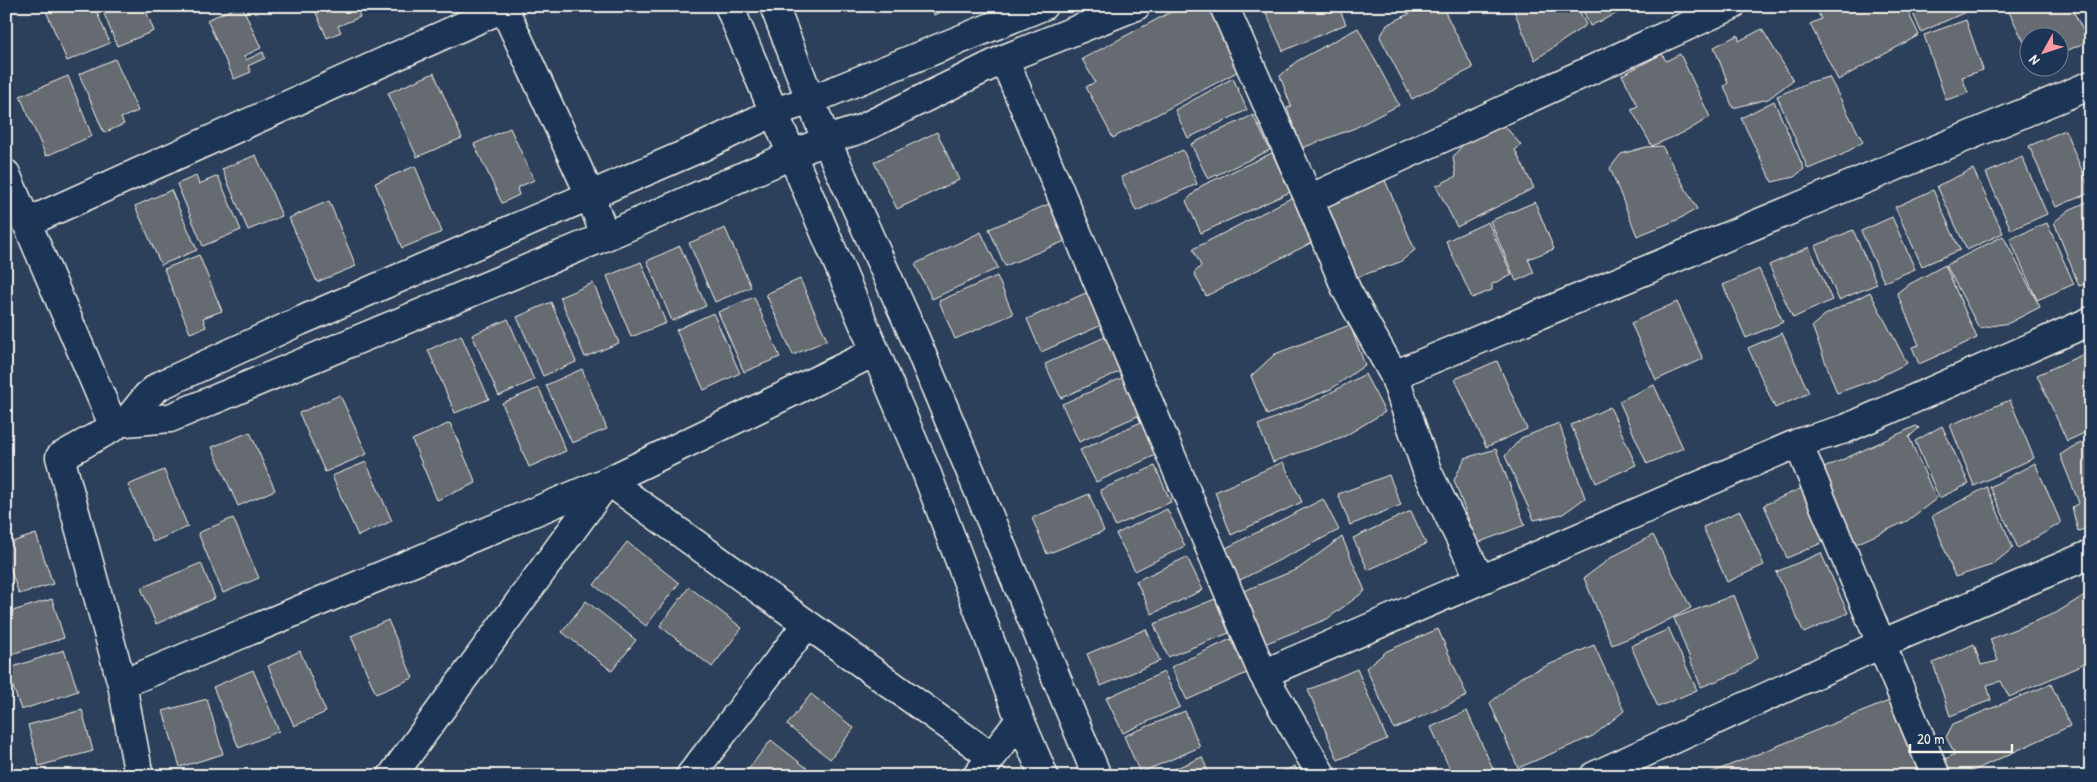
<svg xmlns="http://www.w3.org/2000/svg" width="2097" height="782" font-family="'Patrick Hand',sans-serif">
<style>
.building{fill:#666a71;stroke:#f4f1e8}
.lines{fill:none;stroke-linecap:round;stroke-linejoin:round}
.street-casing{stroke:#f4f1e8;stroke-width:31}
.secondary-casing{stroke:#f4f1e8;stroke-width:31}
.street{stroke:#1d3557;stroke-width:28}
.secondary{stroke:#1d3557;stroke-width:28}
</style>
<rect width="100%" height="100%" fill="#2c405c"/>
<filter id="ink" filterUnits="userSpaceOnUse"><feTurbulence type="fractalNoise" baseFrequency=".02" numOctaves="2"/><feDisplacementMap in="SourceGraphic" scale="10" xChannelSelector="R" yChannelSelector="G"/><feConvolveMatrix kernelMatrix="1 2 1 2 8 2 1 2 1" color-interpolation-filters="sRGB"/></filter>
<g filter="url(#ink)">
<path class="building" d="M44,6H94L110,43L67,61Z
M101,6H144L154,31L117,46Z
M239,6H242L261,48L244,56L246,60L263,52L265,58L248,66L251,72L234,79L207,20Z
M313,6H356L360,17L338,26L341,32L327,38Z
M931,6H955L934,15Z
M1182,6H1218L1250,65L1113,138L1086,87L1095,82L1082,59Z
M1263,6H1338L1346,24L1283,51Z
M1424,6H1442L1473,68L1412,99L1380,37L1387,25Z
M1512,6H1577L1586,25L1535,60Z
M1581,6H1633L1590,26Z
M1815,6H1905L1919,35L1838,80L1810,24L1821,19Z
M1910,6H1979L1921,32Z
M2006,6H2071L2088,41L2060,54V38H2030V54Z
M1966,20L1983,70L1962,77L1968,93L1946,100L1924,35Z
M1358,28L1399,105L1355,128L1302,148L1287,108L1291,106L1280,76L1297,61Z
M1762,29L1793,80L1768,99L1733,108L1724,86L1728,83L1714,47L1738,35L1739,41Z
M1662,54L1666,61L1680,54L1710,117L1687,131L1652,146L1631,109L1638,106L1622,75Z
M115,59L138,111L121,118L124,124L104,133L79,74Z
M434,73L462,138L417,157L388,93Z
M68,76L92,136L46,156L20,96Z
M1829,77L1863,142L1842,155L1808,169L1777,96L1810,82Z
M1233,78L1247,110L1188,138L1175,110Z
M1774,101L1804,169L1794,177L1772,182L1741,118Z
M1253,115L1270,150L1208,179L1191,144Z
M1504,125L1521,145L1515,150L1534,188L1457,227L1436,186L1456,176L1453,157L1467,139Z
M510,128L534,180L517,188L519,195L502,203L474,144Z
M2065,130L2091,192L2056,207L2029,146Z
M937,132L959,180L897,209L874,162Z
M1662,146L1697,209L1677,220L1637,236L1610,168L1621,154L1646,147Z
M1183,150L1197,184L1136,211L1121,177Z
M1272,153L1290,192L1201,233L1186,201L1201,186Z
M256,155L282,216L248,230L222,169Z
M2022,157L2047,214L2011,230L1986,173Z
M415,166L442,232L402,248L375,183Z
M1973,169L2003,233L1967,250L1937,186Z
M196,176L199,184L218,176L241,230L203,246L177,184Z
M1384,178L1415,250L1400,262L1352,279L1334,241L1340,237L1327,208L1353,189Z
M171,190L197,250L161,265L135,206Z
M1933,190L1960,250L1922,266L1895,207Z
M1295,196L1317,240L1206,296L1194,273L1201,266L1193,249Z
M2091,200V282L2079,286L2054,222L2069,210Z
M329,201L356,266L317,282L289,218Z
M1535,202L1554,249L1528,259L1534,273L1516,281L1490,221Z
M1049,204L1065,241L1005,266L989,229Z
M1892,217L1915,269L1884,282L1861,231Z
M1488,222L1512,275L1492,284V290L1472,298L1446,241Z
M2047,223L2074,284L2037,300L2010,239Z
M725,228L751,287L715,302L689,243Z
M1853,230L1877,284L1839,300L1815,246Z
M981,232L998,268L932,299L915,264Z
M2003,236L2040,307L2009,323L1979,328L1946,265Z
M680,246L706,306L672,321L647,261Z
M1809,247L1832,300L1793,318L1769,265Z
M199,255L222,311L203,318L206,327L190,333L164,269Z
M641,262L666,323L631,337L607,276Z
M1945,265L1977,338L1919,364L1912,347L1919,345L1897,293L1906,286Z
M1759,269L1783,322L1746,338L1723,285Z
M997,276L1013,314L955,339L939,301Z
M800,279L827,340L793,355L766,294Z
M593,283L619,343L585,357L560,297Z
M1088,292L1102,325L1041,352L1027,319Z
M1870,292L1907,363L1871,381L1837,393L1812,326L1825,315Z
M754,297L780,357L744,372L718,312Z
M551,302L576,362L543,376L517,317Z
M1677,302L1703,359L1656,380L1631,323Z
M713,313L740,373L704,390L676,330Z
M508,319L534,380L499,396L472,335Z
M1350,325L1365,365L1331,389L1267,415L1251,376L1275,354Z
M1782,333L1809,393L1775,408L1748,348Z
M461,335L489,399L455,413L428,350Z
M1107,336L1123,370L1061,398L1045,364Z
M2084,354L2091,367V430L2067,441L2037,375Z
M1497,361L1527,429L1486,447L1455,379Z
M582,369L607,429L572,443L546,385Z
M1365,374L1385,412L1345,436L1273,462L1258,425L1317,400Z
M1124,377L1140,415L1079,442L1062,404Z
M1654,385L1683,448L1647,464L1619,401Z
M539,388L566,451L529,467L502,403Z
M340,395L367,454L325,472L299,413Z
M2010,400L2034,458L1974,486L1950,425Z
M1610,407L1636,465L1596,483L1571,425Z
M1141,422L1156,455L1096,482L1080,450Z
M450,423L476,483L437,500L412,440Z
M1559,423L1585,498L1563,514L1534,520L1505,456L1521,438Z
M1916,426L1919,428L1909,437L1936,499L1907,521L1856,544L1822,469Z
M1942,426L1969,484L1939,498L1915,441Z
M250,432L275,490L238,506L212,447Z
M2091,439V527L2078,531L2072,507L2079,503L2060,455L2072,447Z
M1496,449L1525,525L1477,543L1454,480L1465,458Z
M366,462L392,521L358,536L332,476Z
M1283,462L1302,502L1231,535L1215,492Z
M2035,463L2061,523L2018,548L1990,487Z
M1155,466L1171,502L1115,526L1100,490Z
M164,470L188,527L153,542L128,485Z
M1389,475L1401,505L1350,525L1338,494Z
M1987,487L2013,548L1992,565L1955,577L1932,516Z
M1802,488L1826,541L1787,558L1764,505Z
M1089,494L1104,531L1047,554L1032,518Z
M1323,499L1339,530L1238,581L1222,550Z
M1167,509L1185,546L1135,571L1116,534Z
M1411,511L1426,544L1368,570L1353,538Z
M1740,511L1764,565L1727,582L1703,527Z
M233,518L259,578L223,593L198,533Z
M36,534L53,584L19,594L6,556V544Z
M1653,535L1691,608L1649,630L1612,645L1584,578L1612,557Z
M1342,537L1365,591L1327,619L1257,647L1236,594L1298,569Z
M627,542L679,583L646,626L594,585Z
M1821,553L1848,613L1804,633L1776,572Z
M1187,557L1203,590L1152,614L1136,581Z
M201,563L215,598L156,624L141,588Z
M689,587L742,628L712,667L660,626Z
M2091,591V658L2078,667L2009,697L2001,681L1987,685L1991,700L1950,716L1933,663L1974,644L1981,665L1998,661L1990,639L2056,613Z
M1734,595L1758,657L1737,673L1701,687L1674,618Z
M52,599L64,638L8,655L6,613Z
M1215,599L1229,633L1168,657L1154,624Z
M586,601L636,640L612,671L562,632Z
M388,620L413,678L376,694L351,636Z
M1146,629L1160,661L1101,686L1087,654Z
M1438,629L1467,696L1394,729L1366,668L1387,651Z
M1669,629L1697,690L1658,707L1631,646Z
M1231,639L1247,673L1187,700L1171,667Z
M1594,645L1624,711L1593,736L1518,768L1490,703L1521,677Z
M64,650L78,691L21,710L7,669Z
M300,651L326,712L294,726L268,666Z
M1357,669L1387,739L1338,760L1308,690Z
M253,670L279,731L239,748L213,687Z
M1164,672L1180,707L1123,733L1106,698Z
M2051,684L2070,726L1962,776H1943L1937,763L1955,754L1946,737L1953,724Z
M811,694L854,728L830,759L787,725Z
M207,699L223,754L180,767L163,711Z
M1889,701L1920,776H1703Z
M82,710L93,751L39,766L28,725Z
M1185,711L1200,747L1140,773L1124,736Z
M1467,711L1494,771L1483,776H1453L1431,727Z
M771,740L817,776H743Z
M1202,757L1210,776H1158Z
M1295,766L1299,776H1273Z"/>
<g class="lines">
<g class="street-casing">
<path id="street" d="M503,6L590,195L605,236
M729,6L927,474L1020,720L1044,776
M774,6L826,140L915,338L1097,776
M1224,6L1309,199L1347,291L1394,375L1427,471L1480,579
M1004,59L1263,674L1322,776
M6,174L114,427L60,457L122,684L139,776
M1309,199L1731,6
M26,223L503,8
M1394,375L2091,85
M1798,443L1936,776
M1263,674L1798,443L1845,429L2091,321
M122,684L608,481L875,352
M392,776L608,481L992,757
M690,776L807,624
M977,776L1020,720
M1594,776L1881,644L2091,554"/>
</g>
<g class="secondary-casing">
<path id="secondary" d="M126,422L170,418L618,231L826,140L861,129L1004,59L1136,6
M126,422L147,396L159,386L300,321L702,147L774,112L811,100L1043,6"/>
</g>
<use href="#street" class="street"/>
<use href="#secondary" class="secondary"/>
</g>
</g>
<rect width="2097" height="782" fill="none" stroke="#1d3557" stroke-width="25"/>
<rect x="12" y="12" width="2072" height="757" fill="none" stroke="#f4f1e8" stroke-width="2" filter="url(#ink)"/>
<g transform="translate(2044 52) rotate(230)"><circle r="24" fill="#1d3557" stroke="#738091"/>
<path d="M0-4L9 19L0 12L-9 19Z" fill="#ff9aa2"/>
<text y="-8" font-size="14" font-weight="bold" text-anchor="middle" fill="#f4f1e8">N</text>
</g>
<path d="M1910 744v8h102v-8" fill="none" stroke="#f4f1e8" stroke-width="2.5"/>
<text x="1917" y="744" font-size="15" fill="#f4f1e8" stroke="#1d3557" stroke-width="4" paint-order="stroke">20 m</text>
</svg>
